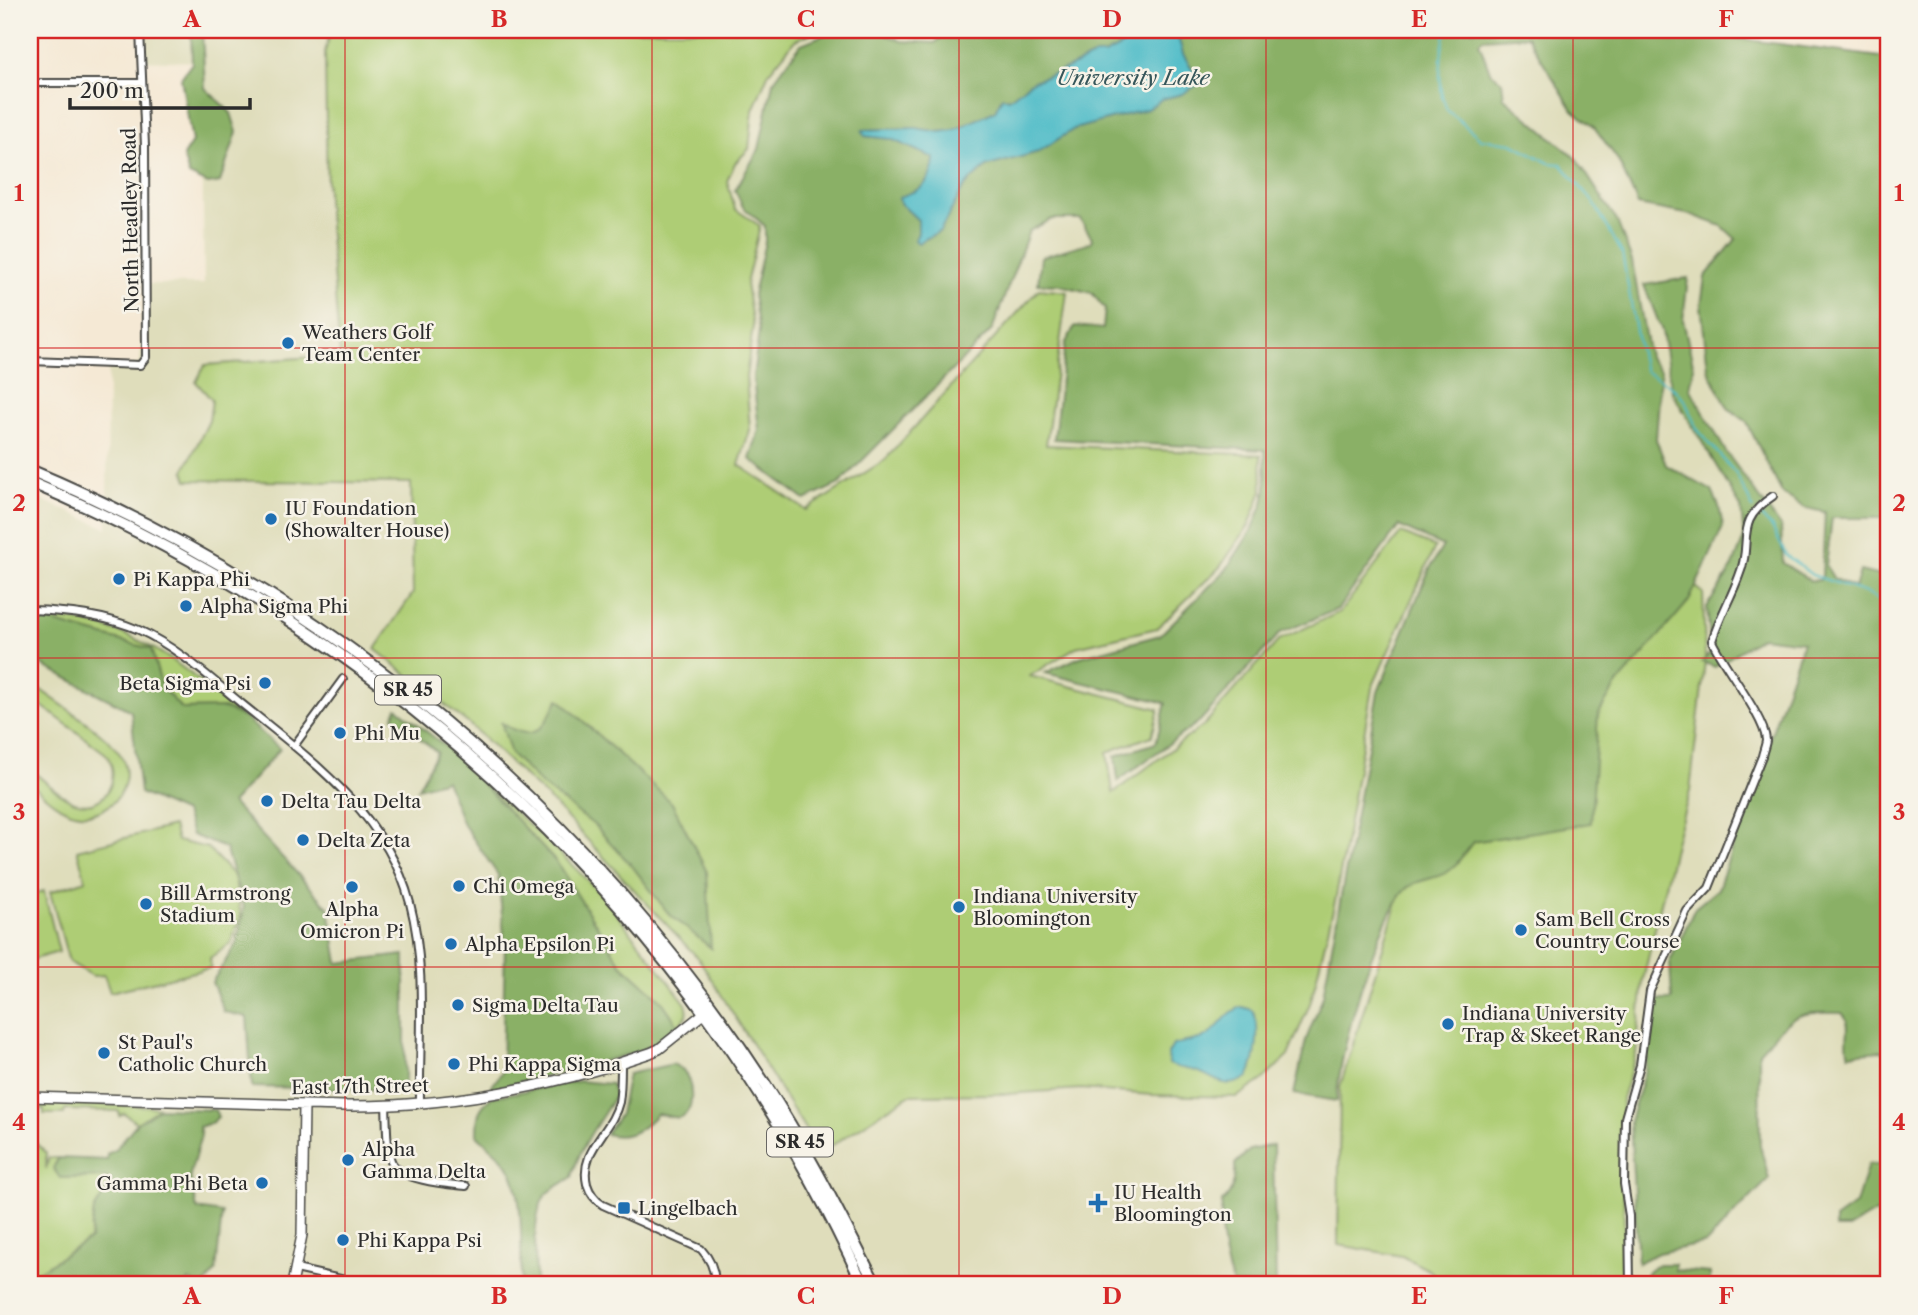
<svg xmlns="http://www.w3.org/2000/svg" width="1918" height="1315" font-family="'Libre Caslon Text',serif">
<style>
.built{fill:#dfddbb}
.green{fill:#aecd75;stroke:#6c7c50;stroke-width:2}
.forest{fill:#8ab066;stroke:#5a6e48;stroke-width:2}
.water{fill:#4fbcc8;stroke:#3d747a;stroke-width:2}
.lines{fill:none;stroke-linecap:round;stroke-linejoin:round}
.stream{stroke:#4fbcc8;stroke-width:2}
.street-casing{stroke:#494844;stroke-width:10}
.secondary-casing{stroke:#494844;stroke-width:12}
.highway-casing{stroke:#494844;stroke-width:14}
.street{stroke:#fff;stroke-width:6}
.secondary{stroke:#fff;stroke-width:9}
.highway{stroke:#fff;stroke-width:10}
.grid{fill:none;stroke:#d62828;stroke-width:2;stroke-opacity:0.55}
.poi-dot{fill:#1f6fb2;stroke:#f7f3e8;stroke-width:2.5}
.labels{text-anchor:middle;stroke-width:5;stroke-linejoin:round;paint-order:stroke}
.shield{fill:#f7f3e8;stroke:#686764;stroke-width:2}
.shield-label{font-size:18px;font-weight:bold;fill:#2b2b2b}
.street-label{font-size:19px;fill:#2b2b2b;stroke:#f7f3e8}
.poi-label{font-size:19px;fill:#2b2b2b;stroke:#f7f3e8;text-anchor:start}
.water-label{font-size:21px;font-style:italic;fill:#36565a;stroke:#f7f3e8}
.neatline{fill:none;stroke:#d62828;stroke-width:2.5}
.grid-label{font-size:23px;text-anchor:middle;font-weight:bold;fill:#d62828}
</style>
<rect width="100%" height="100%" fill="#f7f3e8"/>
<filter id="ink" filterUnits="userSpaceOnUse"><feTurbulence type="fractalNoise" baseFrequency=".0143" numOctaves="2"/><feDisplacementMap in="SourceGraphic" scale="14" xChannelSelector="R" yChannelSelector="G"/><feConvolveMatrix kernelMatrix="1 2 1 2 8 2 1 2 1" color-interpolation-filters="sRGB"/></filter>
<filter id="wash" filterUnits="userSpaceOnUse"><feTurbulence type="fractalNoise" baseFrequency=".00686" numOctaves="4" result="noise"/><feDisplacementMap in="SourceGraphic" scale="28" xChannelSelector="R" yChannelSelector="G"/><feGaussianBlur stdDeviation="1.57" result="paint"/><feColorMatrix in="noise" values="0 0 0 0 0 0 0 0 0 0 0 0 0 0 0 0 0 1.4 0 .05"/><feComposite in="paint" operator="in"/></filter>
<g filter="url(#wash)">
<rect width="100%" height="100%" fill="#f5e9d5"/>
<path class="built" d="M140,30H1609L1888,85V1285H30V495L107,528L108,369L140,364L146,284H204L201,62L141,60Z"/>
<path class="green" d="M331,30H820L795,40L769,72L753,110L749,149L735,163L727,181L735,209L760,226L746,284L753,326L746,377L750,430L739,465L806,510L885,460L1039,289L1067,292L1046,445L1261,455L1262,491L1249,525L1220,567L1157,628L1076,647L1030,676L1159,709L1152,736L1107,752L1113,793L1204,725L1279,640L1340,612L1401,533L1435,547L1372,688L1336,897L1311,1001L1288,1056L1264,1079L1237,1097L1151,1095L1081,1089L1006,1094L909,1095L820,1153L699,959L552,802L469,724L375,649L413,593L411,483L187,480L184,471L209,421L212,400L196,382L205,365L340,355L327,200L325,52Z
M1694,585L1703,593L1705,661L1690,791L1676,839L1643,980L1636,1053L1622,1099L1625,1285H1440L1431,1271L1402,1256L1338,1245L1340,1087L1404,879L1596,706Z
M56,618C145,628 179,665 245,718L224,708L182,709L162,688L151,649L41,619Z
M30,684L41,690C62,706 110,735 121,756C138,786 107,821 75,813C58,809 43,794 30,783V769C43,779 59,796 75,802C105,812 123,777 106,754L30,697Z
M469,769L572,865L603,896L686,1004C690,1014 686,1018 678,1025L661,1000L621,964L557,863Z
M173,826L177,841L208,848L234,876L241,916L231,943L210,958L211,968L110,992L104,975L93,976L69,962L50,892L86,880L77,850Z
M44,891L59,952L30,960V895Z
M32,1103L145,1106L160,1108L137,1123L124,1113L119,1116V1111L65,1110L64,1114H44V1109H35L32,1114Z
M30,1138L46,1153V1169L49,1158H59L55,1164L60,1178L105,1177L113,1181L94,1210L90,1239L37,1272L30,1282Z"/>
<path class="forest" d="M191,30H202L205,88L231,113L237,132L220,182L208,184L189,175L183,156L192,142L181,78L192,63Z
M836,30H877L901,41L935,43L950,30H1153L1104,55H1096L1059,72L1031,82L1009,99L1002,97L995,111L954,130L940,132L915,128L863,130L865,136L891,139L934,158C934,170 927,187 915,191C909,194 905,194 899,198L900,203L918,220V233L916,240L918,243L940,231L962,190L970,180L988,166L1038,152L1074,129L1147,109L1162,99L1182,94L1198,78L1183,54L1176,30H1727L1726,37L1888,58V525L1884,518H1832L1826,566L1834,579L1855,588L1860,571L1884,577L1888,583V1060L1885,1053L1881,1051L1849,1054C1843,1040 1854,1025 1842,1013C1791,1011 1792,1016 1759,1052L1760,1145L1769,1179L1706,1243L1658,1253L1638,1263L1630,1121L1645,1070L1655,1000H1672L1670,961L1695,908L1718,889L1803,642L1761,637L1715,667L1702,662L1711,652L1707,607L1732,568L1744,538L1741,507L1672,392L1662,331L1644,285L1688,278L1683,320L1694,368L1690,388L1726,452L1781,527L1783,563L1811,581L1820,580L1822,576L1825,512L1805,508L1782,493L1746,421L1728,408L1708,369L1701,305L1705,277L1736,239L1722,226L1692,215L1638,205L1618,160L1594,127L1573,110L1527,36L1483,39L1479,42L1490,72L1502,81L1504,98L1576,158L1617,221L1632,261L1649,357L1661,371L1656,439L1666,465L1712,491L1719,506L1723,527L1689,601L1614,688L1598,715L1591,823L1473,842C1465,851 1458,865 1449,871C1436,880 1415,879 1405,890C1377,919 1336,1061 1337,1101L1294,1094L1306,1040L1323,996L1378,692L1429,570L1443,546L1399,526L1338,609L1280,633L1200,721L1118,781L1115,756L1156,743L1166,703L1045,673L1080,657L1160,635L1226,570L1253,528L1263,503L1266,490L1265,450L1054,439L1065,344L1075,326L1103,329L1105,309L1092,293L1060,285L1038,284L1041,257L1091,242L1092,238L1080,219H1052L1029,231L992,330L839,484L805,500L750,459L759,430L753,377L759,331L753,295L765,242V226L743,207L735,190L759,149L773,82L801,44Z
M41,619L151,649L162,688L182,709L224,708L245,718L280,749L232,803L329,908L338,963L405,955V1090L252,1087L247,1017L224,1012L212,982L237,943L244,907L225,848L192,835L185,813L140,793L131,711L30,659V638Z
M559,699L672,803L707,872L711,948L669,914L632,866L594,825L543,786L511,754L501,722C507,728 514,730 521,732C542,738 549,714 559,699Z
M397,708L454,753L557,863L621,964L661,1000L678,1025L652,1045L634,1053L536,1079L490,1089L502,1072L505,945L498,875L462,822L446,780L418,788L437,752L393,717Z
M673,1064C676,1066 681,1068 683,1070C693,1081 696,1111 680,1117C672,1119 665,1114 657,1114C642,1130 628,1140 606,1134L620,1114L628,1074Z
M579,1081L611,1084L615,1096C599,1122 579,1147 572,1177C564,1183 550,1189 545,1196C531,1217 536,1261 536,1285H521C521,1255 524,1197 511,1171C503,1156 489,1146 477,1135C477,1116 477,1109 492,1097Z
M160,1108L215,1110L218,1117L211,1123L199,1127L201,1135L190,1175L197,1209L222,1213L216,1271L204,1285H198L189,1280L186,1285H168L163,1283L161,1285H30L37,1272L90,1239L94,1210L112,1181L105,1177L60,1178L53,1168L59,1158L107,1160V1154L115,1150L137,1123Z
M1273,1145L1276,1285H1233C1223,1257 1219,1232 1222,1202C1233,1194 1236,1177 1235,1164L1250,1150Z
M1868,1164L1888,1166V1219L1876,1212L1849,1228H1835V1219L1856,1204Z
M1658,1264H1675V1270L1710,1273V1285H1641L1648,1272Z"/>
<path class="water" d="M1153,30H1176L1183,54L1198,79L1197,85L1182,94L1162,99L1147,109L1074,129L1038,152L988,166L970,180L962,190L940,231L918,243L915,240L918,233V220L900,203L899,198C905,194 909,194 915,191C927,187 934,170 934,158L891,139L865,136L862,132L863,130L915,128L940,132L954,130L995,111L1002,97L1009,99L1031,82L1059,72L1096,55H1104Z
M1243,1007L1252,1010C1262,1023 1256,1063 1248,1077C1225,1092 1217,1078 1196,1071C1187,1068 1178,1069 1169,1064L1168,1054L1173,1045C1184,1041 1196,1042 1207,1036C1220,1028 1227,1010 1243,1007Z"/>
<g class="lines">
<path class="stream" d="M1446,30L1442,49L1440,75L1442,96L1447,110L1481,139L1512,143L1549,163L1561,164L1594,203L1622,253L1641,358L1645,371L1670,385L1685,400L1697,429L1736,474L1753,508
M1760,515L1773,529L1786,555L1812,575L1869,594L1888,606"/>
</g>
</g>
<g filter="url(#ink)">
<g class="lines">
<g class="street-casing">
<path id="street" d="M30,83H142
M30,361L140,365L146,357L145,146L140,30
M30,610C67,611 104,615 139,630C177,647 210,678 242,704C309,758 387,814 410,903C427,968 419,1038 420,1104
M294,746L343,679
M621,1063C621,1076 621,1090 619,1102C612,1132 579,1150 587,1184C590,1194 595,1200 603,1205L701,1249C711,1260 716,1271 714,1285
M386,1106C387,1120 386,1152 392,1163C402,1181 448,1184 466,1186
M296,1269L367,1285
M1630,1285L1629,1216L1624,1184L1625,1118L1640,1065L1650,991L1687,911L1709,888L1762,756C1763,751 1766,744 1766,740C1765,718 1723,665 1712,641C1719,618 1731,598 1739,576C1754,541 1732,523 1773,496"/>
</g>
<g class="secondary-casing">
<path id="secondary" d="M30,1097L344,1106C449,1107 552,1087 650,1053L659,1049L708,1010
M292,1285L302,1235L304,1105"/>
</g>
<g class="highway-casing">
<path id="highway" d="M30,470C334,598 585,807 765,1084C807,1148 841,1217 876,1285
M30,482C396,636 699,922 863,1285"/>
</g>
<use href="#street" class="street"/>
<use href="#secondary" class="secondary"/>
<use href="#highway" class="highway"/>
</g>
</g>
<path class="grid" d="M345,30V1285M652,30V1285M959,30V1285M1266,30V1285M1573,30V1285M30,348H1888M30,658H1888M30,967H1888"/>
<g class="poi-dot">
<circle cx="288" cy="343" r="7"/>
<circle cx="271" cy="519" r="7"/>
<circle cx="119" cy="579" r="7"/>
<circle cx="186" cy="606" r="7"/>
<circle cx="265" cy="683" r="7"/>
<circle cx="340" cy="733" r="7"/>
<circle cx="267" cy="801" r="7"/>
<circle cx="303" cy="840" r="7"/>
<circle cx="459" cy="886" r="7"/>
<circle cx="352" cy="887" r="7"/>
<circle cx="146" cy="904" r="7"/>
<circle cx="959" cy="907" r="7"/>
<circle cx="1521" cy="930" r="7"/>
<circle cx="451" cy="944" r="7"/>
<circle cx="458" cy="1005" r="7"/>
<circle cx="1448" cy="1024" r="7"/>
<circle cx="104" cy="1053" r="7"/>
<circle cx="454" cy="1064" r="7"/>
<circle cx="348" cy="1160" r="7"/>
<circle cx="262" cy="1183" r="7"/>
<path d="M1094.5 1192.5h7v7h7v7h-7v7h-7v-7h-7v-7h7z"/>
<rect x="617" y="1201" width="14" height="14" rx="3.5"/>
<circle cx="343" cy="1240" r="7"/>
</g>
<g class="labels">
<g class="shield">
<rect x="375" y="675.5" width="66" height="29" rx="5"/>
<rect x="767" y="1127.5" width="66" height="29" rx="5"/>
</g>
<g class="shield-label">
<text x="408" y="696">SR 45</text>
<text x="800" y="1148">SR 45</text>
</g>
<g class="street-label">
<text transform="translate(130 220) rotate(-91)" y="7">North Headley Road</text>
<text transform="translate(360 1086) rotate(-1)" y="7">East 17th Street</text>
</g>
<g class="poi-label">
<text x="302" y="339">Weathers Golf<tspan x="302" dy="22">Team Center</tspan></text>
<text x="285" y="515">IU Foundation<tspan x="285" dy="22">(Showalter House)</tspan></text>
<text x="133" y="586">Pi Kappa Phi</text>
<text x="200" y="613">Alpha Sigma Phi</text>
<text x="251" y="690" text-anchor="end">Beta Sigma Psi</text>
<text x="354" y="740">Phi Mu</text>
<text x="281" y="808">Delta Tau Delta</text>
<text x="317" y="847">Delta Zeta</text>
<text x="473" y="893">Chi Omega</text>
<text x="160" y="900">Bill Armstrong<tspan x="160" dy="22">Stadium</tspan></text>
<text x="973" y="903">Indiana University<tspan x="973" dy="22">Bloomington</tspan></text>
<text x="352" y="916" text-anchor="middle">Alpha<tspan x="352" dy="22">Omicron Pi</tspan></text>
<text x="1535" y="926">Sam Bell Cross<tspan x="1535" dy="22">Country Course</tspan></text>
<text x="465" y="951">Alpha Epsilon Pi</text>
<text x="472" y="1012">Sigma Delta Tau</text>
<text x="1462" y="1020">Indiana University<tspan x="1462" dy="22">Trap &amp; Skeet Range</tspan></text>
<text x="118" y="1049">St Paul's<tspan x="118" dy="22">Catholic Church</tspan></text>
<text x="468" y="1071">Phi Kappa Sigma</text>
<text x="362" y="1156">Alpha<tspan x="362" dy="22">Gamma Delta</tspan></text>
<text x="248" y="1190" text-anchor="end">Gamma Phi Beta</text>
<text x="1114" y="1199">IU Health<tspan x="1114" dy="22">Bloomington</tspan></text>
<text x="638" y="1215">Lingelbach</text>
<text x="357" y="1247">Phi Kappa Psi</text>
</g>
<g class="water-label">
<text x="1133" y="85">University Lake</text>
</g>
</g>
<rect width="1918" height="1315" fill="none" stroke="#f7f3e8" stroke-width="77"/>
<path d="M70 98v10h180v-10" fill="none" stroke="#2b2b2b" stroke-width="3.5"/>
<text x="80" y="98" font-size="21" fill="#2b2b2b" stroke="#f7f3e8" stroke-width="5" paint-order="stroke">200 m</text>
<rect x="38" y="38" width="1842" height="1238" class="neatline"/>
<g class="grid-label">
<text x="192" y="27">A</text>
<text x="499" y="27">B</text>
<text x="806" y="27">C</text>
<text x="1112" y="27">D</text>
<text x="1419" y="27">E</text>
<text x="1726" y="27">F</text>
<text x="19" y="201">1</text>
<text x="1899" y="201">1</text>
<text x="19" y="511">2</text>
<text x="1899" y="511">2</text>
<text x="19" y="820">3</text>
<text x="1899" y="820">3</text>
<text x="19" y="1130">4</text>
<text x="1899" y="1130">4</text>
<text x="192" y="1304">A</text>
<text x="499" y="1304">B</text>
<text x="806" y="1304">C</text>
<text x="1112" y="1304">D</text>
<text x="1419" y="1304">E</text>
<text x="1726" y="1304">F</text>
</g>
</svg>
